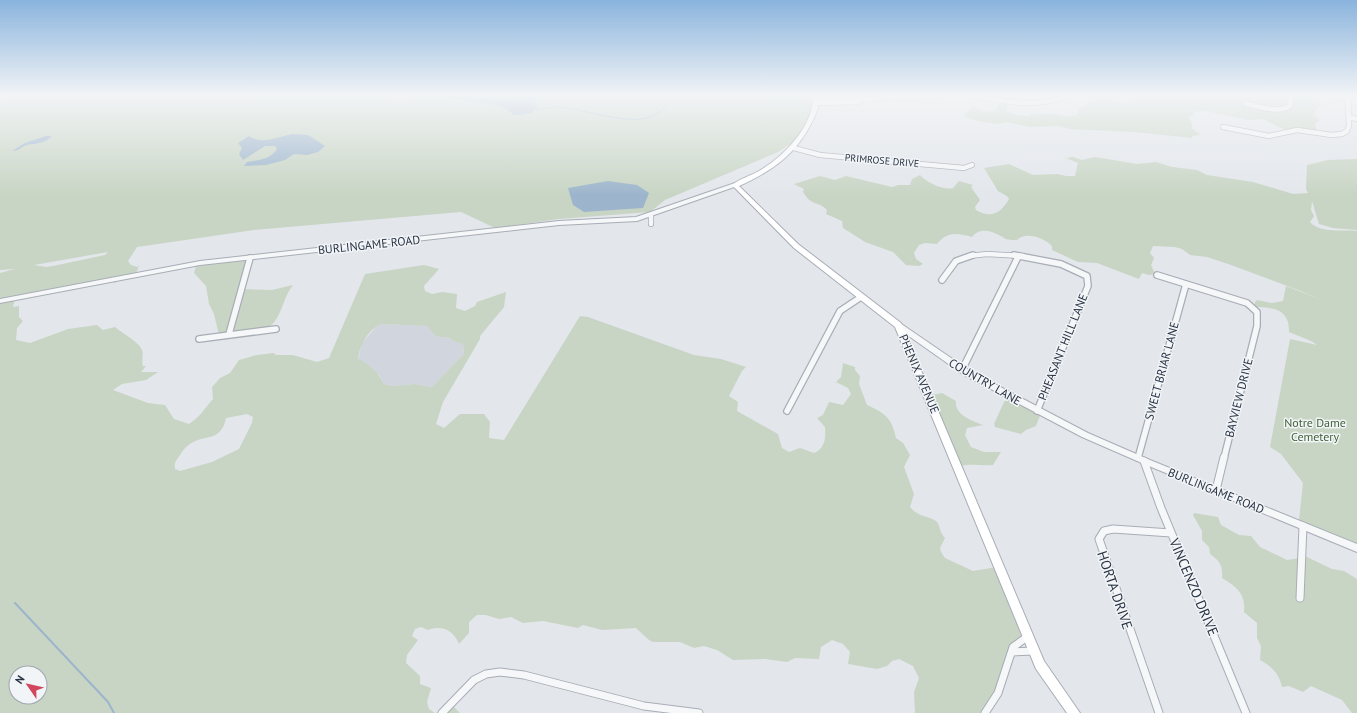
<svg xmlns="http://www.w3.org/2000/svg" width="1357" height="713" font-family="'PT Sans',sans-serif">
<style>
.built{fill:#d1d5dd}
.green{fill:#c8d5c4;fill-rule:evenodd}
.water{fill:#9db5cc}
.lines{fill:none;stroke-linecap:round;stroke-linejoin:round}
.stream-far1{stroke:#9db5cc;stroke-width:1}
.stream{stroke:#9db5cc;stroke-width:2}
.minor-far2-casing{stroke:#a8adb6;stroke-width:6}
.minor-far1-casing{stroke:#a8adb6;stroke-width:8}
.minor-casing{stroke:#a8adb6;stroke-width:9}
.tertiary-casing{stroke:#a8adb6;stroke-width:2}
.secondary-casing{stroke:#a8adb6;stroke-width:2}
.minor-far2{stroke:#f6f7f9;stroke-width:4.5}
.minor-far1{stroke:#f6f7f9;stroke-width:5.5}
.minor{stroke:#f6f7f9;stroke-width:7}
.tertiary{fill:#f6f7f9;fill-rule:evenodd}
.secondary{fill:#fff;fill-rule:evenodd}
.labels{text-anchor:middle;stroke-width:3;stroke-linejoin:round;paint-order:stroke}
.far-street-label{font-size:10px;fill:#2a3444;stroke:#f2f5f8}
.street-label{font-size:12px;fill:#2a3444;stroke:#f2f5f8}
.park-label{font-size:12px;fill:#406037;stroke:#f2f5f8}
.near-street-label{font-size:14px;fill:#2a3444;stroke:#f2f5f8}
</style>
<rect width="100%" height="100%" fill="#e3e6eb"/>
<path class="built" d="M382,324L427,326L435,336L450,338L453,341L463,344L464,354L432,387L415,384L392,386L384,384L380,376L358,360L362,343L376,327Z"/>
<path class="green" d="M6,96H397L396,98L401,99L403,96H812L815,98L806,126L796,140L778,152L665,200L650,212L559,219L495,228L461,212L254,230L137,247L128,261L131,265L137,267L139,265L136,274L123,276L115,283L107,279L15,298L13,307L19,306V317L23,321L17,328L16,340L30,343L68,329L97,325L103,330L115,327C121,332 140,343 142,350C144,355 141,360 143,366H146L141,372H158L146,380L122,384L113,390L148,403L165,405L174,419L189,424C200,417 204,409 213,399L212,387L220,378L230,373L239,360L257,355L274,353L276,355H293L317,362L329,358L365,274L424,265L439,269L424,286L425,291L432,294L442,292L457,294L456,308L465,311L475,306L477,302L506,292L504,307L480,336V339L443,402L436,424L444,428L460,414H484L490,422L489,438L504,440L580,316L588,317L694,355L721,359L746,367L742,371L729,396L738,402L737,411L778,434L782,448L789,452L800,448L814,453C825,448 826,438 825,427L817,418L823,415L829,402L843,405L851,394L848,388L836,382L841,377L843,363L855,367V370L860,376L859,384L867,405C885,413 892,418 896,438L903,443L910,455L904,467L914,494L910,507C919,518 928,515 936,521C940,524 939,532 945,538L940,548L941,552L945,558L973,571L997,567L1026,635L1016,642L986,713H915L914,692L919,678L913,666L899,659L892,661L887,666L877,669L848,664L850,652L843,644L832,640L821,647L819,659L795,658L787,662L765,659L733,660L717,650L704,646L694,648L680,642H653L649,640L636,628L602,630L583,625L578,628L543,621L523,623L511,617L499,619L486,615H477L469,622V633L459,644C453,630 442,625 428,630L421,627L415,629L412,636L418,640L407,655L406,663L420,676V684L431,688L427,702L429,709L435,713L453,706L460,713H0V273L15,269L0,270V101ZM108,252L105,255L53,266L46,267L34,265ZM382,324L427,326L435,336L450,338L453,341L463,344L464,354L432,387L415,384L392,386L384,384C379,373 369,364 358,359C360,345 368,329 382,324ZM247,414L253,417L252,423L239,449L212,462L180,471L175,469C174,462 176,461 180,455C193,433 213,442 221,430C224,427 225,422 226,418ZM16,673H40V697H16Z
M1096,96H1111V99C1120,103 1128,104 1134,96H1316L1320,97L1319,101L1322,105L1315,110V115L1320,121L1315,123L1317,133L1287,131L1263,119L1249,120L1206,111H1194L1192,116L1189,117L1192,124V129L1200,134L1199,135L1192,136V138L1135,132L1070,129L1060,126L1030,127L1006,122L998,124L977,121L965,117V114L972,107L987,112L995,111L998,106V100L1008,102L1006,111L1017,115L1029,116L1032,113C1040,115 1045,114 1052,114C1060,113 1066,119 1077,115L1079,110L1077,108L1086,106L1089,102L1094,101Z
M1073,157L1082,160L1095,157L1137,164L1156,162L1172,167L1197,170L1207,175L1253,182L1293,194L1308,193L1306,189L1307,165L1328,160L1357,159V230L1333,228L1319,224L1312,201L1311,210L1314,216L1310,222C1321,234 1343,229 1357,231V544L1299,520L1303,483L1281,454L1270,447L1290,339L1317,345L1311,341L1289,332C1290,309 1272,307 1254,307L1255,302L1257,300L1272,303L1283,301L1286,286L1322,300L1298,290L1231,265L1207,257L1190,255L1182,249L1175,247L1153,246L1150,253L1154,258L1151,265L1155,274L1149,275L1142,273L1139,279L1097,263L1078,262L1052,250V246C1044,238 1026,231 1017,240C1013,240 1007,240 1004,238C994,232 981,226 972,237C958,233 947,231 937,244L925,243L919,245L914,253L916,259L923,264L919,266L906,265L893,252L865,242L843,228L842,221L826,214L827,210C819,201 812,207 803,192L804,189L794,184L820,176L835,180L846,176L892,187L898,185H910L912,179L920,175C926,182 944,191 953,188L959,181L973,185L971,187L980,200L975,207L976,210C991,219 1001,213 1009,199L1007,196L998,191L984,168L1009,164L1033,175L1057,174L1066,176H1075L1078,163L1066,158Z
M249,257L241,289L272,290L293,285C284,296 283,310 275,321C268,333 232,333 219,335L214,314L209,304L206,286L194,273L197,263Z
M942,393L956,401C954,415 973,421 983,425L967,428L965,435L971,447L984,452H1001L993,465C980,466 969,463 957,467L928,396Z
M1010,397L1041,413L1036,426L1026,430L1021,434L995,427L994,424L1004,402Z
M1194,513L1218,517L1221,525L1239,535L1251,536L1260,547L1287,560L1307,557L1332,569L1344,571L1357,579V713H1352L1342,700L1311,686L1303,692L1289,686L1282,687C1279,673 1272,667 1260,660L1261,646L1257,638V623L1244,612C1246,594 1237,587 1222,578C1223,566 1220,561 1210,554L1209,547L1202,540V531L1193,515Z"/>
<path class="water" d="M445,96H494L496,99H507L508,96H537L540,98L535,102L538,107L532,113L520,115H514L501,106L447,98Z
M292,134L308,135L325,146L318,152L307,155L294,154L285,160L266,165L244,166L247,162C258,160 270,160 277,149L275,146H265L243,160L239,154L242,148L238,143L249,136C260,145 279,137 292,134Z
M46,136H52C45,144 36,143 27,145C21,147 19,151 12,151L25,143Z
M608,181L637,185L649,193L643,208L584,212L573,205L568,188Z"/>
<g class="lines">
<path class="stream-far1" d="M536,110C543,109 551,107 557,107C583,108 631,128 655,115C663,111 667,103 671,96"/>
<path class="stream" d="M15,603L108,702L114,713"/>
<g class="minor-far2-casing">
<path id="minor-far2" d="M973,96C1006,102 1037,108 1069,96
M1332,96L1349,99
M816,100H862L857,102L816,103
M862,100L886,97L943,96
M1246,104C1258,106 1279,114 1290,106L1291,96
M1349,117L1357,119
M1223,127L1269,136L1297,130L1332,135L1342,134L1347,131L1349,126L1348,96
M794,148L820,155L964,168L972,165
M651,216V224
M969,256L987,254L1023,256"/>
</g>
<g class="minor-far1-casing">
<path id="minor-far1" d="M1014,255L1061,264L1087,276L1088,286L1037,411
M1157,275L1247,303L1257,312V326L1224,458
M942,280L956,261L973,255
M229,334L250,258
M199,339L276,329
M962,370L1018,257
M787,411L840,311L861,297
M1138,458L1186,284"/>
</g>
<g class="minor-casing">
<path id="minor" d="M1144,461L1161,508L1246,713
M1216,490L1224,457
M1300,598L1303,526
M1012,652L1034,651
M442,713L474,680L486,674L500,672L524,675L644,706L699,713
M985,713L998,693L1013,647L1027,637
M1159,713L1099,539L1104,531L1113,529L1171,533"/>
</g>
<g class="tertiary-casing">
<path id="tertiary" d="M735,183L737,184V186L637,221L559,225L200,265L0,303V299L200,261L559,221L636,217Z
M896,323H900L970,371L1088,433L1150,460L1357,544V552L1144,464L1082,437L964,375L896,327L895,325Z"/>
</g>
<g class="secondary-casing">
<path id="secondary" d="M810,96H816C821,103 817,111 814,118C797,154 774,170 739,186L798,244L901,323L1044,661L1080,713H1067L1036,669L895,327L794,248L732,185C739,179 750,176 759,171C783,157 811,129 813,100Z"/>
</g>
<use href="#minor-far2" class="minor-far2"/>
<use href="#minor-far1" class="minor-far1"/>
<use href="#minor" class="minor"/>
<use href="#tertiary" class="tertiary"/>
<use href="#secondary" class="secondary"/>
</g>
<linearGradient id="sky" x2="0" y2="1"><stop stop-color="#8ab4dd"/><stop offset="0.49" stop-color="#f2f4f6"/><stop offset="1" stop-color="#f2f4f6" stop-opacity="0"/></linearGradient>
<rect width="1357" height="195" fill="url(#sky)"/>
<g class="labels">
<g class="far-street-label">
<text transform="translate(882 160) rotate(5)" y="4">PRIMROSE DRIVE</text>
</g>
<g class="street-label">
<text transform="translate(369 245) rotate(-6)" y="4">BURLINGAME ROAD</text>
<text transform="translate(1063 347) rotate(-68)" y="4">PHEASANT HILL LANE</text>
<text transform="translate(1162 371) rotate(-75)" y="4">SWEET BRIAR LANE</text>
<text transform="translate(919 374) rotate(67)" y="4">PHENIX AVENUE</text>
<text transform="translate(985 382) rotate(30)" y="4">COUNTRY LANE</text>
<text transform="translate(1239 398) rotate(-76)" y="4">BAYVIEW DRIVE</text>
<text transform="translate(1216 491) rotate(22)" y="4">BURLINGAME ROAD</text>
</g>
<g class="park-label">
<text x="1315" y="427">Notre Dame<tspan x="1315" dy="14">Cemetery</tspan></text>
</g>
<g class="near-street-label">
<text transform="translate(1194 587) rotate(67)" y="5">VINCENZO DRIVE</text>
<text transform="translate(1115 590) rotate(71)" y="5">HORTA DRIVE</text>
</g>
</g>
<g transform="translate(28 685) rotate(304)"><circle r="19" fill="#f2f5f8" stroke="#a2a8b0"/>
<path d="M0-3L7 15L0 10L-7 15Z" fill="#d2465e"/>
<text y="-6" font-size="11" font-weight="bold" text-anchor="middle" fill="#2a3444">N</text>
</g>
</svg>
